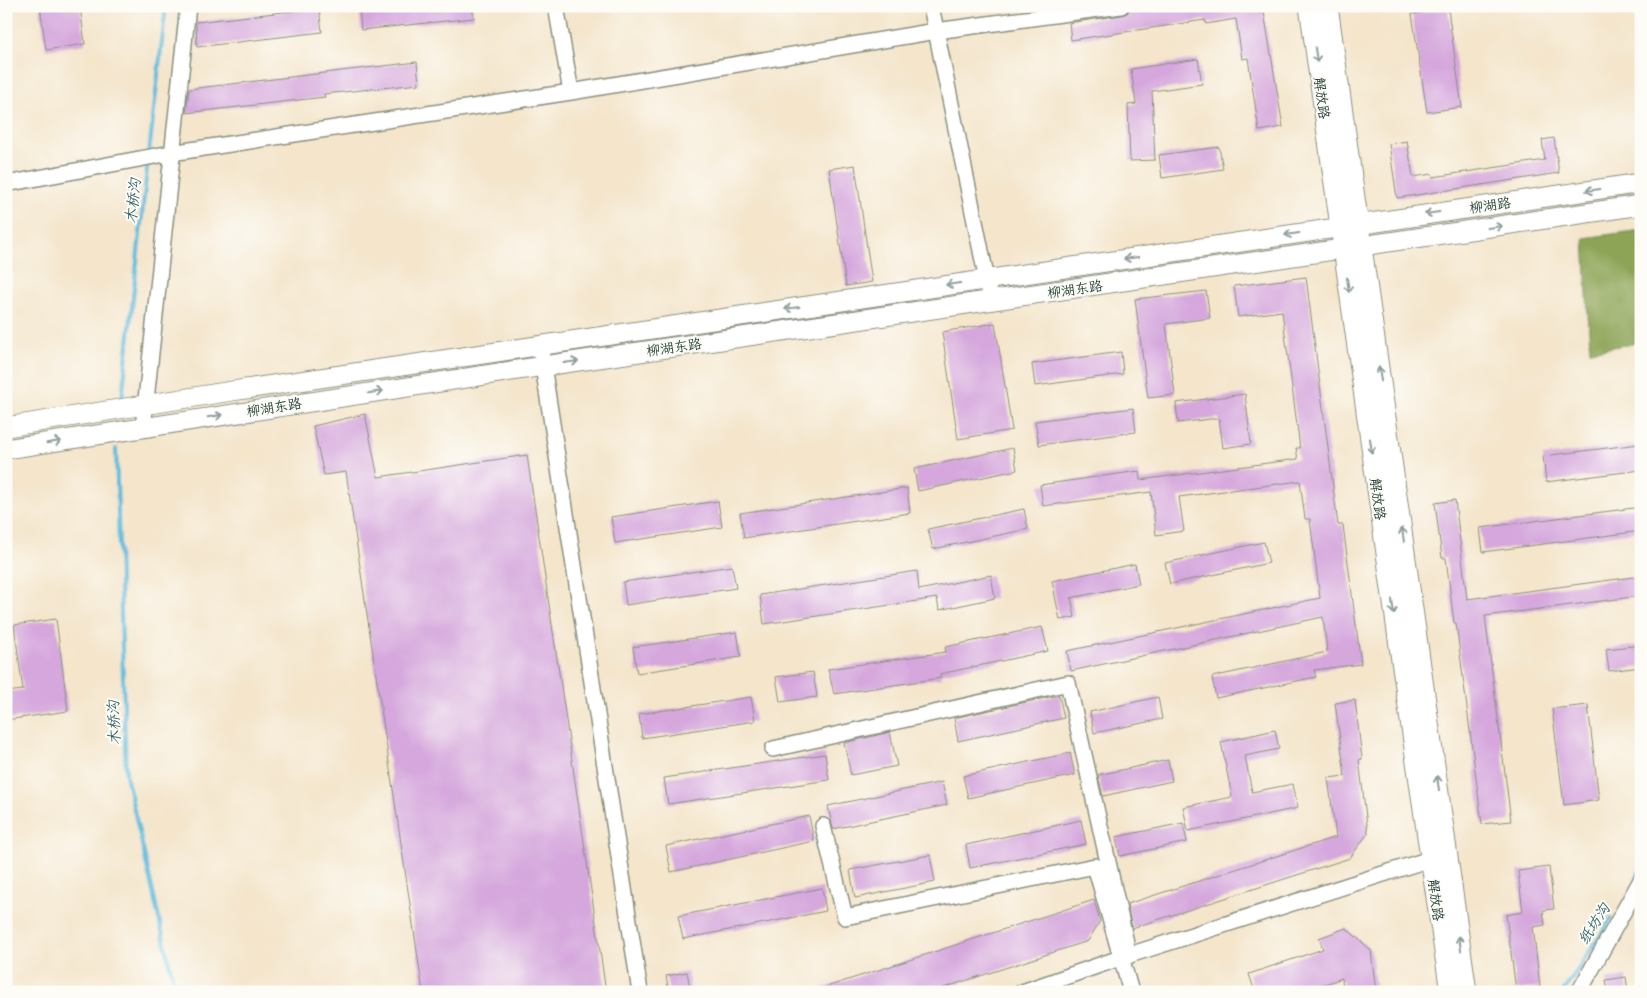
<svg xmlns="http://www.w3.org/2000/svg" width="1647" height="998" font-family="'Shantell Sans','LXGW WenKai TC',sans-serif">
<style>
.forest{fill:#8da456;stroke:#567045}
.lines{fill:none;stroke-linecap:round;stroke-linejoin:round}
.stream{stroke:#60bcde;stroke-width:4}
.building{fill:#d5a7dd}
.minor-casing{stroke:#8a9180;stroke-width:18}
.major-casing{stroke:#8a9180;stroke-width:21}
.minor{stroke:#fff;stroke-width:15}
.major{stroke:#fff;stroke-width:19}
.oneway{stroke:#8f9e9a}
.labels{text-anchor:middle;stroke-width:4;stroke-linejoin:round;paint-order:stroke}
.street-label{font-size:14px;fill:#1f3d34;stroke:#fdfcf7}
.water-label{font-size:15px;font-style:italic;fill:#326367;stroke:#fdfcf7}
</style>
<rect width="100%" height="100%" fill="#fdfcf7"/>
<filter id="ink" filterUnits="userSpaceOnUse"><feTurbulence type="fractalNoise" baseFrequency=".02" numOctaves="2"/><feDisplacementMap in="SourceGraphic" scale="10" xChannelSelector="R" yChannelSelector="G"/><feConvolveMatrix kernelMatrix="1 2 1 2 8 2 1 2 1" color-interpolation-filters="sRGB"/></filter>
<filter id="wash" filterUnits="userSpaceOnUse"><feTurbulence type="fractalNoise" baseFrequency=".0096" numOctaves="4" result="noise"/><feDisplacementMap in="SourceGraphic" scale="20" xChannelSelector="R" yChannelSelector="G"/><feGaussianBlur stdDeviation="1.12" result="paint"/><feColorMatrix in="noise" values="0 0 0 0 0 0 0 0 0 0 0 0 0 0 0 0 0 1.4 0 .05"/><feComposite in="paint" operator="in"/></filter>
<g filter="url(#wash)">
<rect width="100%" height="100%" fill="#f4e5cb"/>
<path class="forest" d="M1641,230V342L1590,351L1584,238Z"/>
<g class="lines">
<path class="stream" d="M149,153L166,6
M122,399L148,160
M116,449L126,775L176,992
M1637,877L1641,867
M1563,992L1611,919"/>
</g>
<g id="blocks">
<path class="building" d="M40,6H80L85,44L46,50Z
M359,6H472L474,18L361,30Z
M1145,6H1263L1283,127L1259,131L1248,58L1242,59L1236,19L1206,24L1205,20L1071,40L1069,23L1122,15L1127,13L1130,8Z
M319,8L322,32L197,47L196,22Z
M1448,9L1462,107L1427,112L1412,14Z
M1198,59L1202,84L1152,91L1155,160L1130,161L1128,105L1136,104L1131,69Z
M417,62L419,84L324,94L325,97L186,113L189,89Z
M1554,138L1559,173L1397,198L1389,144L1407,141L1413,177L1432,174L1433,177L1545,160L1542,140Z
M1219,147L1223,169L1162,178L1159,155Z
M855,165L872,282L846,286L829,169Z
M1306,277L1338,525H1343L1361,664L1314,670L1316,677L1216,698L1212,677L1327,652L1323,617L1071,671L1067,651L1320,598L1310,519H1305L1300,481L1179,497L1184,531L1156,535L1151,492L1043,506L1040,485L1139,471L1140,480L1298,459L1296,448H1300L1282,311L1238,317L1234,286Z
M1206,291L1210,318L1166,324L1175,395L1148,398L1135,299Z
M995,323L1012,430L958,439L942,332Z
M1121,352L1123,374L1035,386L1032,364Z
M1245,394L1251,444L1223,448L1219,418L1178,423L1176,403Z
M1133,408L1136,432L1039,445L1035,421Z
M365,414L378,477L527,455L606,992H423L346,472L324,475L313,426Z
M1639,444L1641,470L1546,482L1543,456Z
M1013,448L1017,470L918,491L914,469Z
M907,488L910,513L744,538L740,513Z
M1455,500L1467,599L1641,576V596L1485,616L1511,821L1482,824L1456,623H1454L1446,558H1442L1435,503Z
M718,501L722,527L615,543L611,517Z
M1641,507V531L1483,552L1480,528Z
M1024,509L1028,529L933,549L928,529Z
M1264,542L1269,563L1170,584L1165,563Z
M1135,564L1139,584L1071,598L1075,617L1060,620L1052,581Z
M732,566L736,588L626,605L623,582Z
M917,571L919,590L991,575L995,598L939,610L937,598L764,624L760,595Z
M56,619L68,711L6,720V692L23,690L14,625Z
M1042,627L1048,651L940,674L941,678L834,694L828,669L946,652L945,647Z
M737,632L741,657L637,673L633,647Z
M1641,645V667L1609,671L1606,649Z
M813,672L817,697L780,702L776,677Z
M1059,695L1064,718L958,741L954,718Z
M751,697L755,721L642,738L639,714Z
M1158,697L1162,719L1094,733L1090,712Z
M1355,700L1362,759L1359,760L1368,833L1350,858L1132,928L1127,904L1336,837L1328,778L1345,776L1335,703Z
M1588,705L1599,800L1564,805L1552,709Z
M1275,730L1279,749L1245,756L1252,792L1293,784L1298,808L1188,831L1183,807L1232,797L1221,742Z
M890,732L897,766L851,775L844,743Z
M1070,753L1075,775L968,798L963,776Z
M825,754L829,780L668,804L664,778Z
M1168,760L1172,781L1103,796L1098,775Z
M942,782L947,805L833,829L828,806Z
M809,816L814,841L671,872L666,846Z
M1081,820L1086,844L970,868L966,845Z
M1183,823L1187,842L1120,856L1116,837Z
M930,855L935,882L855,898L850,870Z
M1549,867L1554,909L1543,910L1545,925L1533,927L1540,987L1516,990L1506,915L1523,912L1518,871Z
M822,888L826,911L683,939L678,916Z
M1094,900L1100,921L1088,941L931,992H818L817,990Z
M1346,928L1371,950L1376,992H1343L1342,978L1302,992H1255L1249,974L1323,949L1319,938Z
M687,972L691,992H669L666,976Z
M1626,977L1628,992H1608L1606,980Z"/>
</g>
</g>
<g filter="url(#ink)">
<use href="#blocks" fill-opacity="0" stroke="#8a9180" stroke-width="1"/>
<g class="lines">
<g class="minor-casing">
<path id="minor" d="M556,6L571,92
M931,6L989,290
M6,184L171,153L571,92L936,31L1121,6
M540,346L640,992
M143,428L188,6
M773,749L1068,683L1129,956
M823,826L845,917L1095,866L1131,992
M1022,992L1120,958L1430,859
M1579,992L1641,880"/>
</g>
<g class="major-casing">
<path id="major" d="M1309,6L1401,660L1450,992
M1328,6L1467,992
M6,427L232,391L1641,183
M6,449L544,366L1641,205"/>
</g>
<use href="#minor" class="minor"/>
<use href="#major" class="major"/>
</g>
<defs><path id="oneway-shaft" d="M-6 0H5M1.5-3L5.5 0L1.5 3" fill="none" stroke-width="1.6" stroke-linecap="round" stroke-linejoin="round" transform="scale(1.25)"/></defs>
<g class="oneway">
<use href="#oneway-shaft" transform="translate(1316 55) rotate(82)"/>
<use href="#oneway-shaft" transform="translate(1593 190) rotate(172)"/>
<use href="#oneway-shaft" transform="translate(1432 213) rotate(172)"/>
<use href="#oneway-shaft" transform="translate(1495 227) rotate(-8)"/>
<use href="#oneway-shaft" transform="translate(1292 234) rotate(172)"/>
<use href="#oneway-shaft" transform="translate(1131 258) rotate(172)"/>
<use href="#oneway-shaft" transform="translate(953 284) rotate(172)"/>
<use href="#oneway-shaft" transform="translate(1348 285) rotate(82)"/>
<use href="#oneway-shaft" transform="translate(792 308) rotate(172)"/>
<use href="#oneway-shaft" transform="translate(571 362) rotate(-8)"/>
<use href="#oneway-shaft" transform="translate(1380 374) rotate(-98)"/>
<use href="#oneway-shaft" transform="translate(376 392) rotate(-9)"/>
<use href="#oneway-shaft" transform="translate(215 416) rotate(-9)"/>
<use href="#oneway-shaft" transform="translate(54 442) rotate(-9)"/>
<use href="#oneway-shaft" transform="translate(1371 446) rotate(82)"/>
<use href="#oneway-shaft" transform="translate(1403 535) rotate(-98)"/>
<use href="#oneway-shaft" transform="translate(1393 607) rotate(82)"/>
<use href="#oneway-shaft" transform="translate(1438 783) rotate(-98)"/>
<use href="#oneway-shaft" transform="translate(1460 943) rotate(-98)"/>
</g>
</g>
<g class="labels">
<g class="street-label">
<text transform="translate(1322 98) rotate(82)" y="5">解放路</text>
<text transform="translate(1490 205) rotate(-8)" y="5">柳湖路</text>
<text transform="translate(1075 289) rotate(-8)" y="5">柳湖东路</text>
<text transform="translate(674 347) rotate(-8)" y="5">柳湖东路</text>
<text transform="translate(274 407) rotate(-9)" y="5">柳湖东路</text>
<text transform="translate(1378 499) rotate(82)" y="5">解放路</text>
<text transform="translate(1436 900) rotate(82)" y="5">解放路</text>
</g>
<g class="water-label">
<text transform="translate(133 201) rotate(-84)" y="5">木桥沟</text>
<text transform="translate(114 723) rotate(-92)" y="5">木桥沟</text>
<text transform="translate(1594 924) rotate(-57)" y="5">纸坊沟</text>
</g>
</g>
<rect width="1647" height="998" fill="none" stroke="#fdfcf7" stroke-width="25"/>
</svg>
